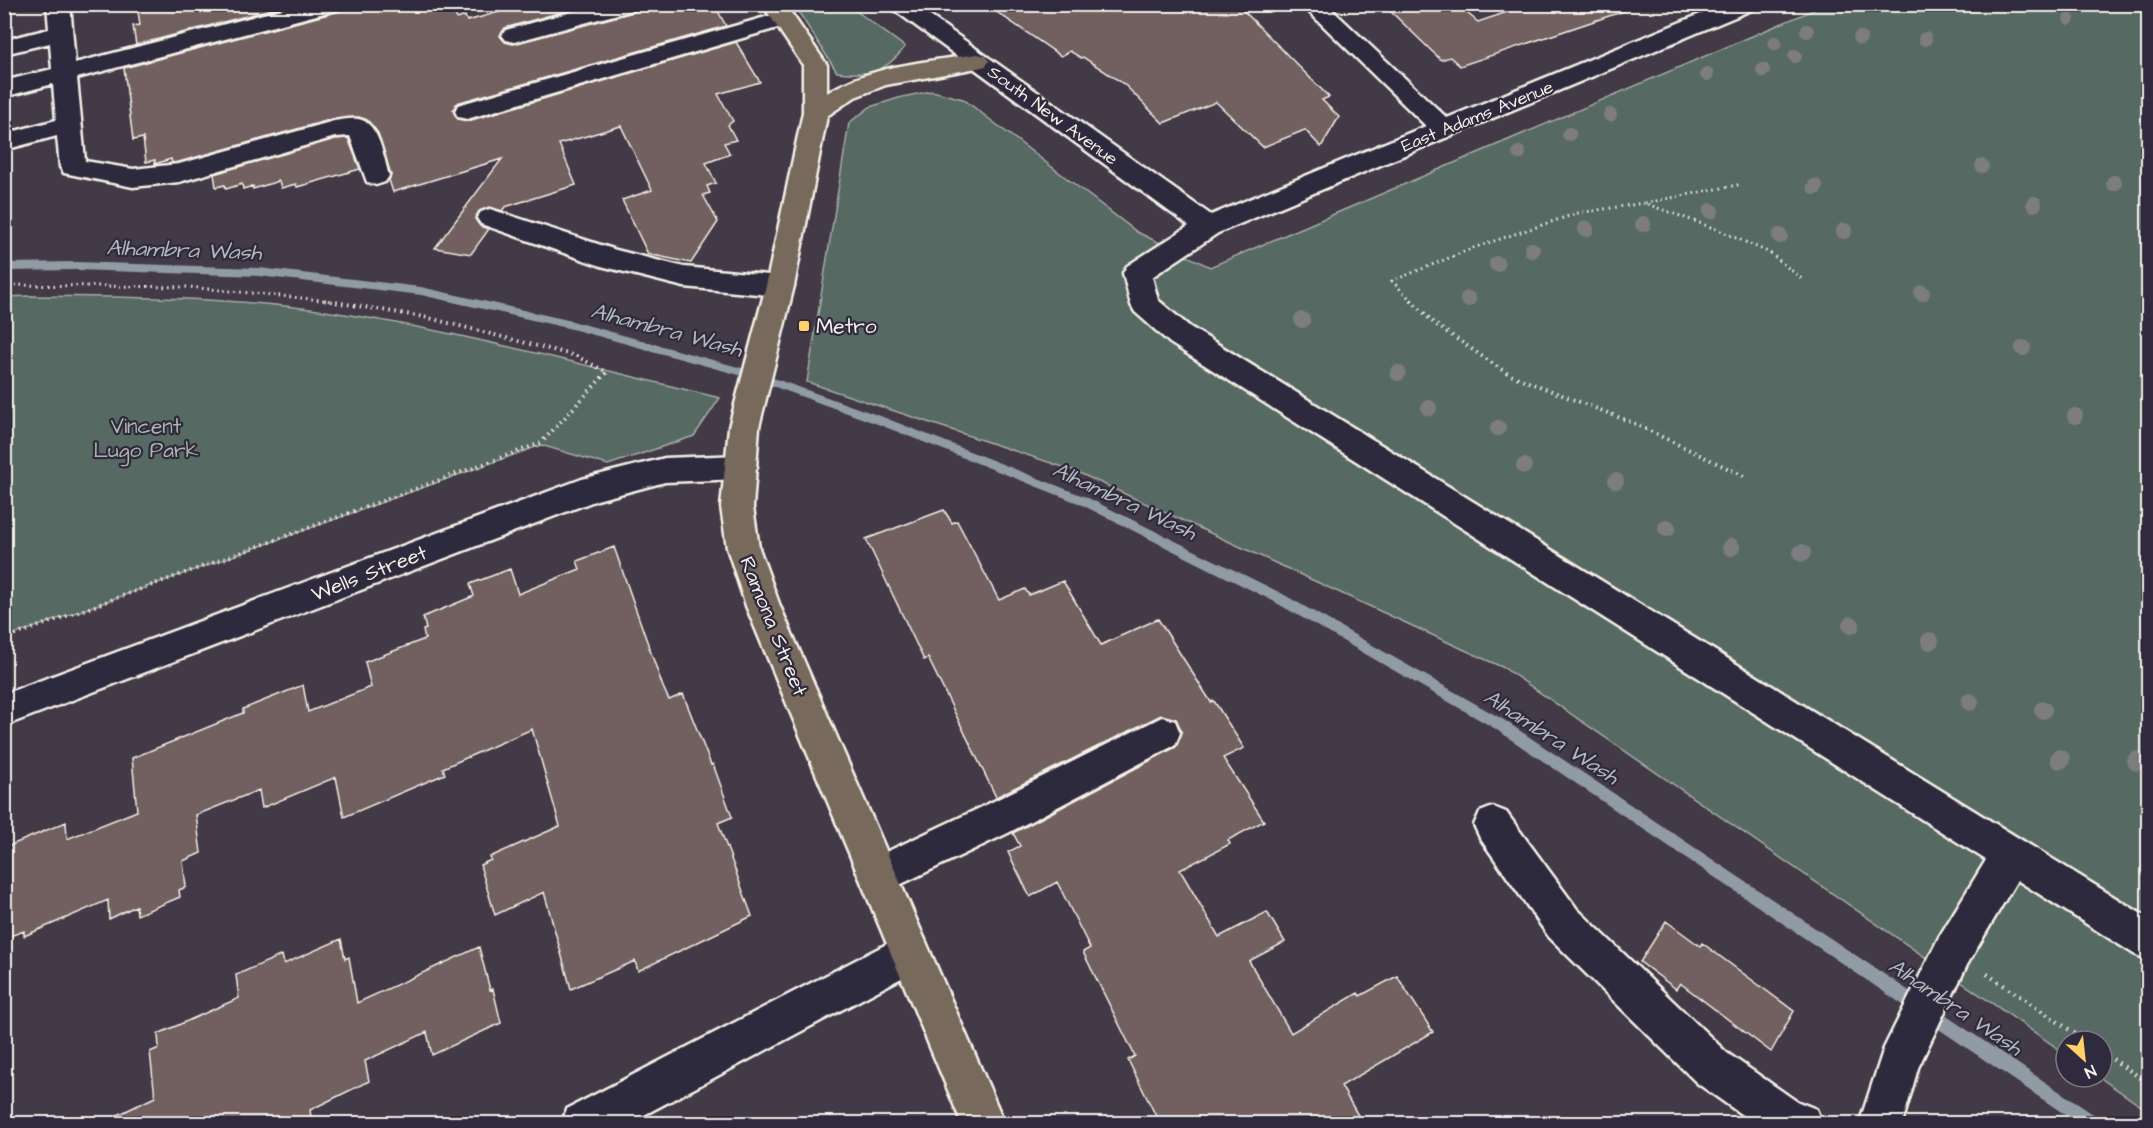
<svg xmlns="http://www.w3.org/2000/svg" width="2153" height="1128" font-family="'Architects Daughter',sans-serif">
<style>
.green{fill:#576962;stroke:#a6ada5;stroke-width:1.5}
.lines{fill:none;stroke-linecap:round;stroke-linejoin:round}
.stream{fill:#909ba5;fill-rule:evenodd}
.building{fill:#71615e;stroke:#f4f1e8;stroke-width:1.5}
.minor-casing{stroke:#f4f1e8;stroke-width:5}
.major-casing{stroke:#f4f1e8;stroke-width:5}
.path-far2{stroke:#f4f1e8;stroke-width:3;stroke-dasharray:1.5 4;stroke-linecap:butt}
.path-far1{stroke:#f4f1e8;stroke-width:4;stroke-dasharray:1.5 4.5;stroke-linecap:butt}
.path{stroke:#f4f1e8;stroke-width:4.5;stroke-dasharray:1.5 5;stroke-linecap:butt}
.minor{fill:#2f2a3d;fill-rule:evenodd}
.major{fill:#77695c;fill-rule:evenodd}
.tree{fill:#7d7d7f}
.poi-dot{fill:#ffd166;stroke:#2f2a3d;stroke-width:2}
.labels{text-anchor:middle;stroke-width:4.5;stroke-linejoin:round;paint-order:stroke}
.far-street-label{font-size:18px;fill:#f4f1e8;stroke:#2f2a3d}
.poi-label{font-size:21px;fill:#f4f1e8;stroke:#2f2a3d;text-anchor:start}
.park-label{font-size:21px;fill:#adb4ac;stroke:#2f2a3d}
.street-label{font-size:21px;fill:#f4f1e8;stroke:#2f2a3d}
.water-label{font-size:22px;font-style:italic;fill:#b2b8bc;stroke:#2f2a3d}
</style>
<rect width="100%" height="100%" fill="#433a47"/>
<filter id="ink" filterUnits="userSpaceOnUse"><feTurbulence type="fractalNoise" baseFrequency=".0167" numOctaves="2"/><feDisplacementMap in="SourceGraphic" scale="12" xChannelSelector="R" yChannelSelector="G"/><feConvolveMatrix kernelMatrix="1 2 1 2 8 2 1 2 1" color-interpolation-filters="sRGB"/></filter>
<g filter="url(#ink)">
<path class="green" d="M794,5H848L905,47C885,73 869,76 837,72Z
M1825,5H2148V1111L2099,1077H2102V1041H2066V1054L1504,668L1075,471L807,382L849,123L870,107L902,97L932,91L963,99L1137,232L1210,267Z
M30,296C133,297 236,297 338,313C467,333 594,368 720,398L694,436L608,465L541,445L5,638V297Z"/>
<g class="lines">
<path class="stream" d="M76,262L259,268L421,287L572,321L756,372L883,417L1086,497L1281,593L1504,720L2099,1118L2101,1124H2079L1494,728L1273,601L1078,503L875,423L750,378L572,329L421,295L259,276L76,270L4,271V263Z"/>
</g>
<path class="building" d="M137,4H291L136,45L133,26L140,25Z
M344,4H451L457,19L465,16L467,21L528,4H590L505,28L500,36L505,42L513,44L637,11L641,4H714L726,26L457,103L453,110L458,119L468,121L736,42L760,82L718,94L733,121L728,125L736,140L724,143L730,154L706,163L716,183L707,186L710,193L703,195L718,222L691,263L648,254L622,200L652,190L621,126L559,144L576,185L505,207L502,211L489,207L479,211L475,219L480,226L489,229L471,254L435,248L502,159L393,192L389,180L391,175L378,133L367,120L359,117L333,119L179,162L172,163L171,159L155,164V160L146,162L143,138L133,140L124,68L340,11Z
M985,4H1237L1329,97L1322,100L1339,117L1321,147L1305,130L1263,147L1216,102L1163,123L1124,84L1083,57L1081,58L1070,51L1061,56Z
M1383,4H1456L1478,22L1531,4H1626L1627,10L1460,66L1450,57L1441,60Z
M348,138L360,169L297,187L296,184L281,188L279,181L253,189V186L243,189L242,184L226,189L225,185L216,187L214,174L335,139Z
M944,510L952,523L957,521L999,600L1025,589L1029,595L1063,581L1101,645L1158,619L1211,702L1214,701L1244,748L1223,758L1264,821L1228,840L1230,844L1180,870L1219,937L1267,912L1285,942L1249,961L1291,1033L1358,993L1360,996L1397,976L1433,1032L1341,1086L1363,1124H1160L1128,1060L1135,1056L1083,952L1090,948L1057,882L1030,897L1008,852L1020,846L1013,833L1176,747L1182,732L1176,719L1161,715L996,797L928,658L924,660L866,539Z
M614,547L663,687L669,700L683,694L711,765L713,764L732,817L718,823L752,916L638,971L635,961L571,989L544,892L495,915L480,865L491,860L490,857L560,826L532,729L443,768L445,774L344,817L336,777L262,808L259,790L196,815L201,853L183,861L186,887L179,890L180,897L137,915L136,906L109,919L108,900L24,936V931L4,938V848L66,822L67,839L137,811L132,758L243,713V709L303,685L308,712L371,687L365,662L425,639L423,630L426,629L423,617L474,596L470,584L510,569L518,594L580,569L577,561Z
M1666,921L1700,946L1702,943L1794,1011L1771,1052L1680,983L1676,989L1640,962Z
M341,939L345,959L349,957L357,1003L479,947L490,990L493,989L501,1023L432,1055L427,1032L365,1061L369,1081L310,1110L312,1124H99L155,1097L150,1052L159,1048L158,1034L239,998L236,975L282,955L284,964Z"/>
<g class="lines">
<g class="minor-casing">
<path id="minor" d="M47,4H70L75,63L302,4H342L339,9L77,78L85,161L133,169L179,164L334,121C342,120 351,118 358,119C379,122 384,159 389,176L385,182L376,185L367,182L350,136L335,137L179,182L133,187L64,173L60,167L57,136L4,150V134L56,120L53,84L4,97V81L52,69L50,43L4,54V40L49,29Z
M600,4H639L636,9L514,42L506,40L502,35L506,30Z
M886,4H913L1211,215L1426,126L1301,4H1326L1447,118L1725,4H1757L1754,9L1218,233L1152,277L1158,300L1190,327L2148,918V960L2134,954L2017,880L1967,965L1918,1068L1902,1124H1859L1884,1048L1939,937L1986,860L1170,343L1135,312L1131,305L1123,273L1127,266L1189,226Z
M783,12L791,14L795,19L791,24L467,119L458,117L455,111L458,105Z
M490,209L616,250L684,267L780,276L790,279L794,286L790,293L780,296L684,287L601,266L481,224L477,218L481,212Z
M741,455L752,458L757,467L752,476L741,479L665,482L597,500L4,726V694L582,479L665,458Z
M1162,717L1175,721L1180,733L1175,745L1008,833L893,888L879,894L865,888L860,875L865,862L982,807Z
M1493,807L1506,812L1577,909L1727,1053L1796,1101L1816,1109L1822,1124H1755L1697,1083L1549,937L1480,838L1474,825L1480,812Z
M910,932L924,938L930,952L924,966L627,1124H561L567,1109Z"/>
</g>
<g class="major-casing">
<path id="major" d="M762,4H785L827,65V93C871,65 927,62 977,54L986,56L989,61L986,66L977,68L886,85L855,97L827,116L794,286L759,427L753,507L759,548L780,606L1005,1124H962L746,606L727,548L721,507L729,427L766,286L803,112V65Z"/>
</g>
<path class="path-far2" d="M1645,203L1742,184
M4,285L189,287L332,301
M1412,301L1392,281L1476,247L1578,213L1644,203L1716,229L1770,253L1803,280"/>
<path class="path-far1" d="M1411,300L1435,324L1508,374L1631,422L1746,477
M4,639L541,443L607,372L576,356L429,318L323,300"/>
<path class="path" d="M1987,974L2086,1041
M2102,1052L2148,1083"/>
<use href="#minor" class="minor"/>
<use href="#major" class="major"/>
</g>
<g class="tree">
<circle cx="2069" cy="19" r="6"/>
<circle cx="1807" cy="31" r="7"/>
<circle cx="1860" cy="38" r="7"/>
<circle cx="1925" cy="39" r="7"/>
<circle cx="1775" cy="43" r="7"/>
<circle cx="1795" cy="56" r="7"/>
<circle cx="1763" cy="70" r="7"/>
<circle cx="1707" cy="74" r="7"/>
<circle cx="1610" cy="115" r="7"/>
<circle cx="1569" cy="134" r="7"/>
<circle cx="1519" cy="153" r="7"/>
<circle cx="1982" cy="166" r="7"/>
<circle cx="2114" cy="183" r="8"/>
<circle cx="1815" cy="187" r="8"/>
<circle cx="2034" cy="204" r="8"/>
<circle cx="1711" cy="211" r="8"/>
<circle cx="1643" cy="224" r="8"/>
<circle cx="1586" cy="229" r="8"/>
<circle cx="1844" cy="231" r="8"/>
<circle cx="1780" cy="236" r="8"/>
<circle cx="1532" cy="250" r="8"/>
<circle cx="1497" cy="264" r="8"/>
<circle cx="1922" cy="293" r="8"/>
<circle cx="1468" cy="299" r="8"/>
<circle cx="1302" cy="320" r="8"/>
<circle cx="2023" cy="348" r="8"/>
<circle cx="1398" cy="373" r="8"/>
<circle cx="1429" cy="408" r="8"/>
<circle cx="2075" cy="416" r="8"/>
<circle cx="1498" cy="428" r="8"/>
<circle cx="1524" cy="466" r="8"/>
<circle cx="1616" cy="481" r="8"/>
<circle cx="1667" cy="528" r="9"/>
<circle cx="1731" cy="547" r="9"/>
<circle cx="1802" cy="553" r="9"/>
<circle cx="1851" cy="625" r="9"/>
<circle cx="1930" cy="641" r="9"/>
<circle cx="1970" cy="702" r="9"/>
<circle cx="2043" cy="710" r="9"/>
<circle cx="2060" cy="759" r="10"/>
<circle cx="2137" cy="761" r="10"/>
</g>
</g>
<rect class="poi-dot" x="798" y="320" width="12" height="12" rx="3"/>
<g class="labels">
<g class="far-street-label">
<text transform="translate(1053 115) rotate(36)" y="6">South New Avenue</text>
<text transform="translate(1477 116) rotate(-22)" y="6">East Adams Avenue</text>
</g>
<g class="poi-label">
<text x="816" y="333">Metro</text>
</g>
<g class="park-label">
<text x="146" y="433">Vincent<tspan x="146" dy="24">Lugo Park</tspan></text>
</g>
<g class="street-label">
<text transform="translate(369 573) rotate(-21)" y="7">Wells Street</text>
<text transform="translate(774 626) rotate(68)" y="7">Ramona Street</text>
</g>
<g class="water-label">
<text transform="translate(184 249) rotate(2)" y="8">Alhambra Wash</text>
<text transform="translate(667 329) rotate(15)" y="8">Alhambra Wash</text>
<text transform="translate(1125 500) rotate(25)" y="8">Alhambra Wash</text>
<text transform="translate(1552 736) rotate(33)" y="8">Alhambra Wash</text>
<text transform="translate(1956 1006) rotate(34)" y="8">Alhambra Wash</text>
</g>
</g>
<rect width="2153" height="1128" fill="none" stroke="#2f2a3d" stroke-width="24"/>
<rect x="12" y="12" width="2129" height="1104" fill="none" stroke="#f4f1e8" stroke-width="2" filter="url(#ink)"/>
<g transform="translate(2084 1059) rotate(153)"><circle r="28" fill="#2f2a3d" stroke="#7e7a81" stroke-width="1.5"/>
<path d="M0-4.5L10 22L0 15L-10 22Z" fill="#ffd166"/>
<text y="-9" font-size="16" font-weight="bold" text-anchor="middle" fill="#f4f1e8">N</text>
</g>
</svg>
